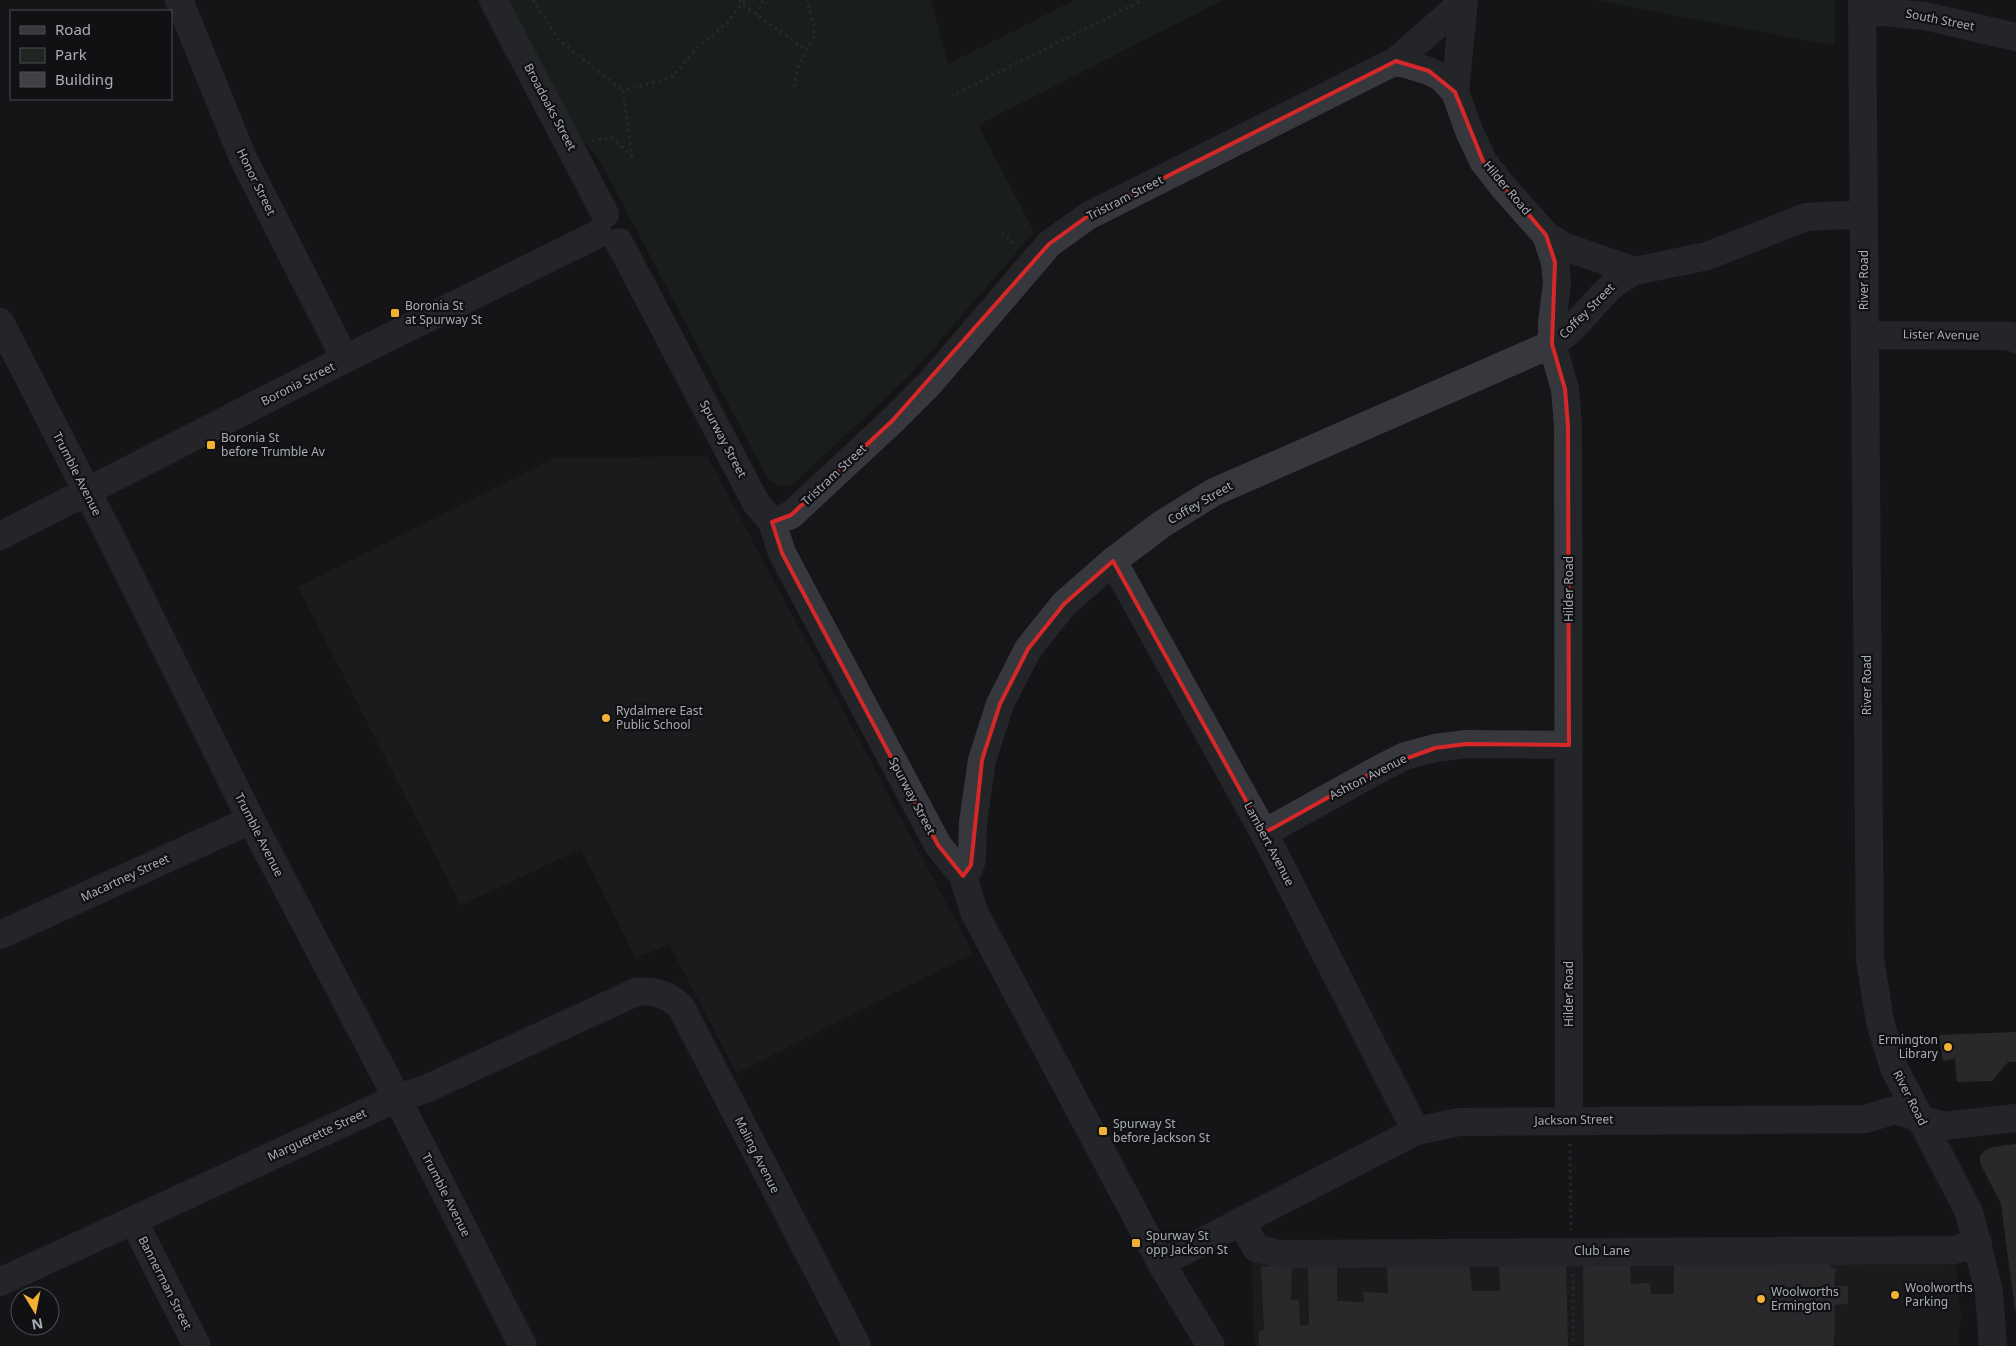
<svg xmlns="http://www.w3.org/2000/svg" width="2016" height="1346" font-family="'Noto Sans',sans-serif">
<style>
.built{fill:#222225}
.green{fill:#1e261f}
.building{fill:#404145}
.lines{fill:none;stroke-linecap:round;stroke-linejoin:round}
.path{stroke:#3d3f44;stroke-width:3;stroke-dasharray:2.5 4;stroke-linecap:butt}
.minor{stroke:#37383d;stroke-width:28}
.marked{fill:none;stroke:#d62828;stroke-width:4;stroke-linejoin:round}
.poi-dot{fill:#f2b134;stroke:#111113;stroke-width:2}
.labels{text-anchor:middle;stroke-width:4.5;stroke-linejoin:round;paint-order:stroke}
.street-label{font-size:12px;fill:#a8adb8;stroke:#111113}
.poi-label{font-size:12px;fill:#a8adb8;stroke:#111113;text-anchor:start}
</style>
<rect width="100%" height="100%" fill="#161618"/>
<path class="built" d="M707,456L973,953L737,1073L669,944L636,958L581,849L461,905L298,587L555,458Z
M1955,1259L1961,1315L1958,1346H1254L1252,1262Z"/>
<path class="green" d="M505,0H931L948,64L1075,0H1223L978,125L1034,232L910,375L794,483C785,488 778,485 769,481L600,161L573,128Z
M1595,0H1835V46Z"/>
<path class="building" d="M2016,1032V1062H2008L1992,1081L1957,1082L1955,1059L1943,1061L1939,1035Z
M2016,1144V1310H2015L2001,1204L1980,1163V1156L1984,1151L1992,1147Z
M1566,1262L1568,1346H1259V1331L1264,1330L1261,1267L1292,1264L1291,1300H1299L1300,1325H1309L1308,1263H1337V1301L1364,1302L1363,1292L1388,1293L1387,1265L1469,1263L1472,1291H1500L1499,1266Z
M1674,1262H1831V1268H1836L1834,1286H1848V1304L1835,1305L1834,1346H1584L1583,1266L1630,1265L1631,1284L1650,1283L1651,1294H1674Z"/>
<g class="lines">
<path class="path" d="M533,0L559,40L623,91
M739,0L743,5L806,50
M757,15L763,0
M794,87L799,64L814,37V26L807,0
M951,96L1143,0
M592,141L612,138L632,156L623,91L672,77L698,47L727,23L745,0
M1002,233L1017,246
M1570,1144L1571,1230
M1573,1274V1346"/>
<path class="minor" d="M179,0L243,158L345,359
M493,0L605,214
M1862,0L1870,959L1880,1022L1894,1068L1969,1212L1989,1292L1993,1346
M1862,10L1925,16L2016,37
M1396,61L1429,71L1442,78L1455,92L1469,131L1483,161L1504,188L1546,235L1555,262L1557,283L1552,322V344L1565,389L1568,426L1569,1120
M1455,92L1464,0
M1546,235L1565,247L1635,271L1707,256L1806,217L1864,214
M619,242L756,503L772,522L782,553L938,845L963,876L974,912L1161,1263L1211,1346
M0,322L110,536L251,820L397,1098L523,1346
M1865,335L2010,336L2016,339
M772,522L791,515L892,421L930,383L1049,244L1088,216L1396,61L1463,2
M0,536L345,359L598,234
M1113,561L1264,833L1416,1131
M1264,833L1381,768L1405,756L1435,748L1466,744L1569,745
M963,876L969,869L972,859L973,822L982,760L1000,704L1028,649L1064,604L1113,561L1162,524L1214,492L1552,344C1584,325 1601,285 1635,271
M0,935L251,820
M133,1220L197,1346
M1241,1221L1256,1248L1278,1254L1954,1250L1978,1243
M1161,1263L1416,1131L1459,1122L1865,1119L1895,1110L1944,1126L2016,1118
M0,1282L397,1098L426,1089L636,992C654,990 668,994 681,1007L857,1346"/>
</g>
<path d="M0 0H2016V1346H0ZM1396,61L1429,71L1455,92L1483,161L1546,235L1555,262L1552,344L1565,389L1568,426L1569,745L1466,744L1435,748L1381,768L1264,833L1113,561L1064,604L1028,649L1000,704L982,760L971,865L963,876L938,845L782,553L772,522L791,515L892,421L1049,244L1088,216Z" fill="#161618" fill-opacity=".55" fill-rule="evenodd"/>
<path class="marked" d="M1396,61L1429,71L1455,92L1483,161L1546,235L1555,262L1552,344L1565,389L1568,426L1569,745L1466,744L1435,748L1381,768L1264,833L1113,561L1064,604L1028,649L1000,704L982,760L971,865L963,876L938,845L782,553L772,522L791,515L892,421L1049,244L1088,216Z"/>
<g class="poi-dot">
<rect x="390" y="308" width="10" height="10" rx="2.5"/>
<rect x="206" y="440" width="10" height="10" rx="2.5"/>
<circle cx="606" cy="718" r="5"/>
<circle cx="1948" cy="1047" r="5"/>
<rect x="1098" y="1126" width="10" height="10" rx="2.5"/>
<rect x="1131" y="1238" width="10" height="10" rx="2.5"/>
<circle cx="1895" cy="1295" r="5"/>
<circle cx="1761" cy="1299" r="5"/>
</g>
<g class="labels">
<g class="street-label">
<text transform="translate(1940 20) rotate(11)" y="4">South Street</text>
<text transform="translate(550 107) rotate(62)" y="4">Broadoaks Street</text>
<text transform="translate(256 182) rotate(64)" y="4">Honor Street</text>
<text transform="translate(1507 188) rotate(50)" y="4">Hilder Road</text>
<text transform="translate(1125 198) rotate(-27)" y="4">Tristram Street</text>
<text transform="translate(1864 280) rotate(-90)" y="4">River Road</text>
<text transform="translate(1587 311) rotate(-45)" y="4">Coffey Street</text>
<text transform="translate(1941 335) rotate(1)" y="4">Lister Avenue</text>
<text transform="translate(298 384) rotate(-27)" y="4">Boronia Street</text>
<text transform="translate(723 439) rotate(62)" y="4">Spurway Street</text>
<text transform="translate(77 474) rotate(63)" y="4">Trumble Avenue</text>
<text transform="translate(834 475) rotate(-43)" y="4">Tristram Street</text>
<text transform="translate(1200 503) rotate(-30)" y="4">Coffey Street</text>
<text transform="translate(1569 589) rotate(-90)" y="4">Hilder Road</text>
<text transform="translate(1867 685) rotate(-90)" y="4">River Road</text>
<text transform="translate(1368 777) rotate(-27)" y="4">Ashton Avenue</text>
<text transform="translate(912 796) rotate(62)" y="4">Spurway Street</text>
<text transform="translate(259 835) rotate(63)" y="4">Trumble Avenue</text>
<text transform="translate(1269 844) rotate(62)" y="4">Lambert Avenue</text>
<text transform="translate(125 878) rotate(-25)" y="4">Macartney Street</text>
<text transform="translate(1569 994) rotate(-90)" y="4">Hilder Road</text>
<text transform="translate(1910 1098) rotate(63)" y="4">River Road</text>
<text transform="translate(1574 1120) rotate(-1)" y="4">Jackson Street</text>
<text transform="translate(317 1135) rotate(-25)" y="4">Marguerette Street</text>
<text transform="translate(757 1155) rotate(63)" y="4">Maling Avenue</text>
<text transform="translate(446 1195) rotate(63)" y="4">Trumble Avenue</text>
<text x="1602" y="1255">Club Lane</text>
<text transform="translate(165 1283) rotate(63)" y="4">Bannerman Street</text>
</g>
<g class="poi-label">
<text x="405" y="310">Boronia St<tspan x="405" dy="14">at Spurway St</tspan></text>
<text x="221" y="442">Boronia St<tspan x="221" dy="14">before Trumble Av</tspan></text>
<text x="616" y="715">Rydalmere East<tspan x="616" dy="14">Public School</tspan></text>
<text x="1938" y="1044" text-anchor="end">Ermington<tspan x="1938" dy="14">Library</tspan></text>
<text x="1113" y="1128">Spurway St<tspan x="1113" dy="14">before Jackson St</tspan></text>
<text x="1146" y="1240">Spurway St<tspan x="1146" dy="14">opp Jackson St</tspan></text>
<text x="1905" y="1292">Woolworths<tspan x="1905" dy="14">Parking</tspan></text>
<text x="1771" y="1296">Woolworths<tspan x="1771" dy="14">Ermington</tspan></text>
</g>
</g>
<rect x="10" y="10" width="162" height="90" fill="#111113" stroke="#4d4f55"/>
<rect x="20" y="26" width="25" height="8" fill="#37383d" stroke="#4d4f55"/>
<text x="55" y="35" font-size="15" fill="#a8adb8">Road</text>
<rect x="20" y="48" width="25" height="15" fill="#1e261f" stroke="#4d4f55"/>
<text x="55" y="60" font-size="15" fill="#a8adb8">Park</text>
<rect x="20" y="72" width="25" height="15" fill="#404145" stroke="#4d4f55"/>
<text x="55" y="85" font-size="15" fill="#a8adb8">Building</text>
<g transform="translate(35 1311) rotate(170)"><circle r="24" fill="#111113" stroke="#4d4f55"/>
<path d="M0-4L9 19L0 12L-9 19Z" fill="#f2b134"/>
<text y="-8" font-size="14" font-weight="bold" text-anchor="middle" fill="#a8adb8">N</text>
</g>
</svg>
